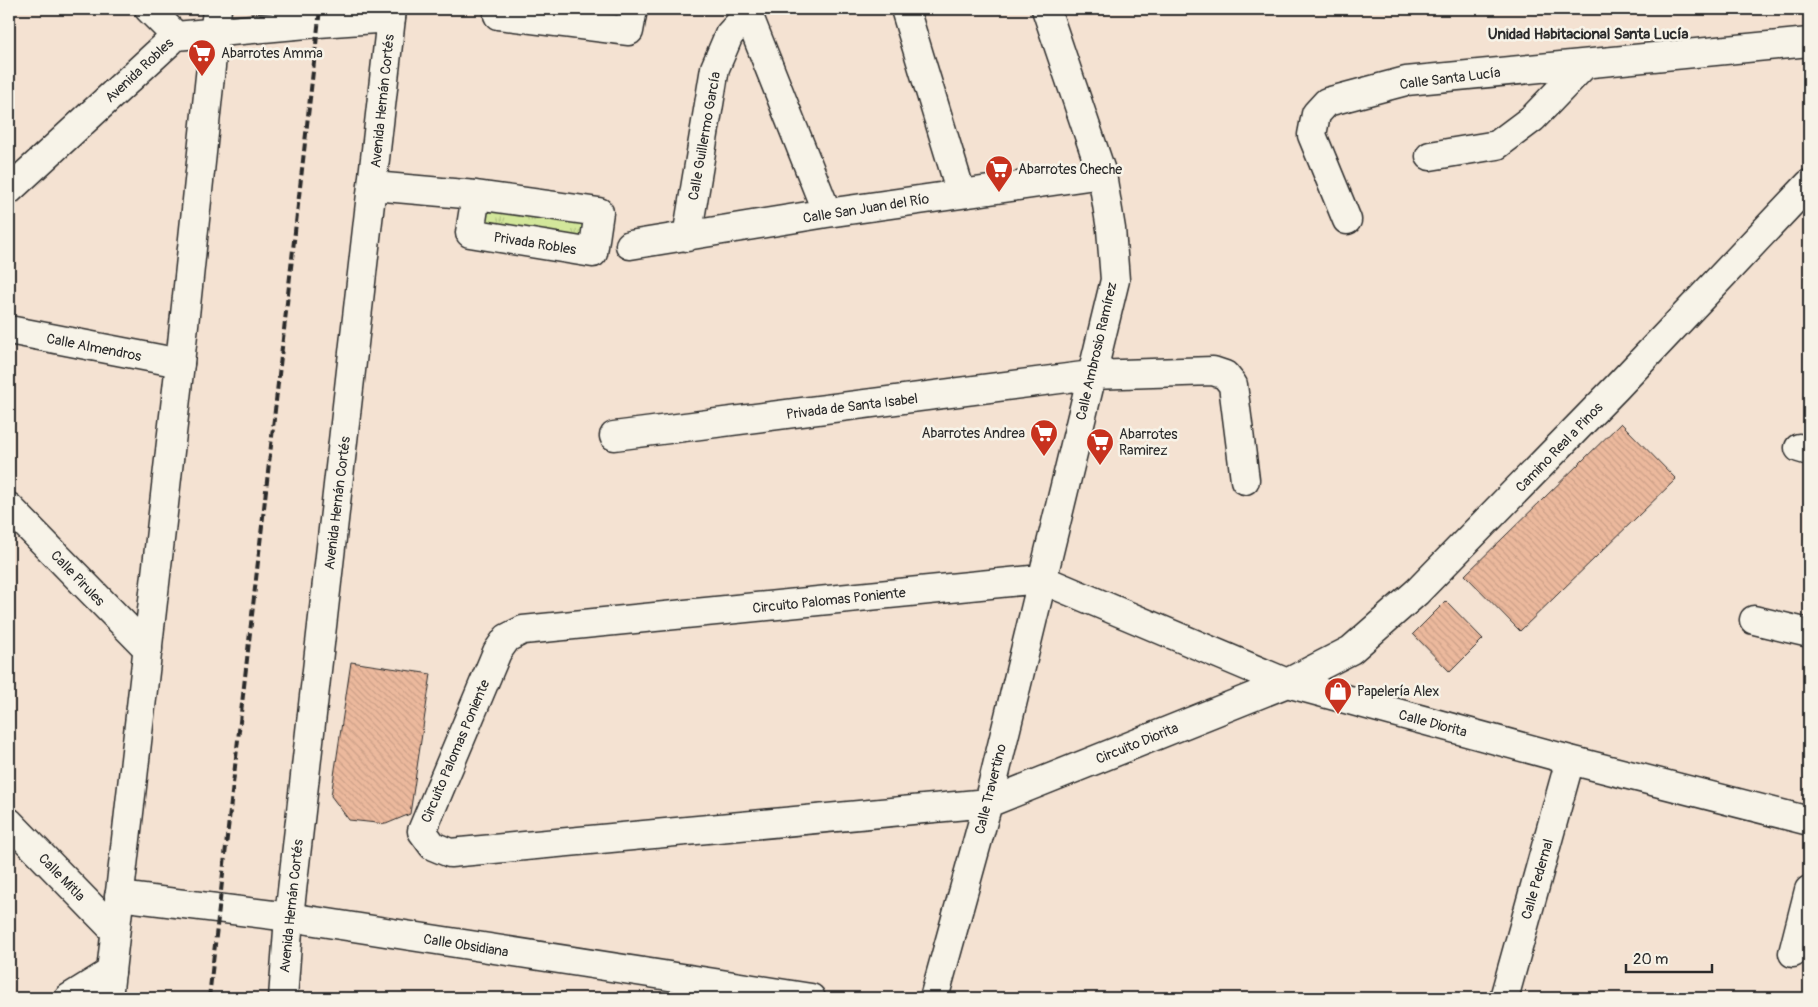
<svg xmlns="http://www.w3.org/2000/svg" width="1818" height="1007" font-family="Pangolin,sans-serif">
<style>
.grass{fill:url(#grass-tufts);stroke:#7f8963}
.building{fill:url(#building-back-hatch);stroke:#2b2b2b}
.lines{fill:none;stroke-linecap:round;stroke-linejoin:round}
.minor-casing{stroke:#2b2b2b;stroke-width:31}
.major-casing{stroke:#2b2b2b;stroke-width:31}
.minor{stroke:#f7f3e8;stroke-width:28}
.major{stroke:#f7f3e8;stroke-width:28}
.rail{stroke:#2b2b2b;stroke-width:4;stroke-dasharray:8 4;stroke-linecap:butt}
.labels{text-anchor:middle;stroke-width:5;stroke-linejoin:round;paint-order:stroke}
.poi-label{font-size:14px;fill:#2b2b2b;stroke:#f7f3e8;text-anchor:start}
.street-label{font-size:14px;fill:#2b2b2b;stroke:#f7f3e8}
.neighbourhood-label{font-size:15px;font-weight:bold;fill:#2b2b2b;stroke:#f7f3e8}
</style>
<defs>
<pattern id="grass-tufts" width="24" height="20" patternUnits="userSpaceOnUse" patternTransform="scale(1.25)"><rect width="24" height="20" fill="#d3e79b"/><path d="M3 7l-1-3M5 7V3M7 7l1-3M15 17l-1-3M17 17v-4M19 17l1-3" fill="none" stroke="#b5c686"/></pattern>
<pattern id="building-back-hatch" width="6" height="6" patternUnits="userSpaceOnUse" patternTransform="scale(1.25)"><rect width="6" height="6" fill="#ecb99d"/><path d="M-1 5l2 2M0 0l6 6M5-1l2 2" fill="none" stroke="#cb9f87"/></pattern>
</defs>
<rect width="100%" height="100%" fill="#f4e2d2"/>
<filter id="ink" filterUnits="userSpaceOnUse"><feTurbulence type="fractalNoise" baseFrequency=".02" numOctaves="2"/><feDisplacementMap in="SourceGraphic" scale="10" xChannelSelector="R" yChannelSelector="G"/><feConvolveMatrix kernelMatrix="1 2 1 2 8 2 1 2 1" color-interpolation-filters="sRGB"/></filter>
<g filter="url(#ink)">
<path class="grass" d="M478,197L596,214L592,251L473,229Z"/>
<path class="building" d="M1621,423L1676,479L1520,631L1465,575Z
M1446,601L1483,639L1450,672L1413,634Z
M351,662L431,674L410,814L386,824L349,820L331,796Z"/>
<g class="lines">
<g class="minor-casing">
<path id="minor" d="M149,9L176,36
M499,9L498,15L629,31L633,9
M748,9V14L827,213
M905,9L961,193
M1430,156L1497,145L1533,118L1585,64
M1809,184L1617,387L1417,592L1351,650L1287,683L988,803L450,853L433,846L422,831L497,652L507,638L523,630L1041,579L1287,683L1570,760L1809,821
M373,186L476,195L599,212L593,253L470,233L476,195
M9,190L176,36L318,23L391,18
M1347,220L1312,135L1316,114L1327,102L1406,81L1809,42
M687,237L715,68L729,35L748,14
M630,245L827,213L1102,174
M9,330L180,363
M614,436L1091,375L1213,371L1225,375L1233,385L1245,480
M1799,448L1809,451
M9,507L148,649
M1754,620L1809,633
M9,822L115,931
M119,896L289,917L811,998
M1793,953L1809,890
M69,998L111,972
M934,998L988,803L1115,280L1111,229L1102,174L1046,9
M1504,998L1570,760"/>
</g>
<g class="major-casing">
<path id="major" d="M108,998L180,363L217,9
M283,998L289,917L392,9"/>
</g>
<use href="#minor" class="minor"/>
<use href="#major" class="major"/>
<path class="rail" d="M209,998L320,9"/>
</g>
</g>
<defs>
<g id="supermarket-pin" transform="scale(1.4375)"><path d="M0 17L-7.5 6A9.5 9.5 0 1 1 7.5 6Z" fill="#c8321e" stroke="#f7f3e8"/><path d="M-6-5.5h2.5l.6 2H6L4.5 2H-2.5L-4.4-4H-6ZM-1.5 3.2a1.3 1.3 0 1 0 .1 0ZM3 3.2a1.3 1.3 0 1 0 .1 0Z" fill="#fff"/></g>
<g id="shop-pin" transform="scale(1.4375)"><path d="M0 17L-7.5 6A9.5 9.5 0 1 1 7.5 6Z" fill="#c8321e" stroke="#f7f3e8"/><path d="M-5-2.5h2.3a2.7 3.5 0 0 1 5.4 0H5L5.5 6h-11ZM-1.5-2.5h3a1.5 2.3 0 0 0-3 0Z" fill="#fff"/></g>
</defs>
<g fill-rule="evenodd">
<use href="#supermarket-pin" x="202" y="53"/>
<use href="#supermarket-pin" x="999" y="169"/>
<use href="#supermarket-pin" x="1044" y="433"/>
<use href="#supermarket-pin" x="1100" y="442"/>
<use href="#shop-pin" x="1338" y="691"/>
</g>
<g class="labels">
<g class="poi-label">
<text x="221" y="58">Abarrotes Amma</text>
<text x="1018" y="174">Abarrotes Cheche</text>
<text x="1025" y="438" text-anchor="end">Abarrotes Andrea</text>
<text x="1119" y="439">Abarrotes<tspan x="1119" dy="16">Ramirez</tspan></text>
<text x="1357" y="696">Papelería Alex</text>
</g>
<g class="street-label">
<text transform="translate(139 70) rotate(-43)" y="5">Avenida Robles</text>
<text transform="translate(1450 78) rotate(-7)" y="5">Calle Santa Lucía</text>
<text transform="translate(382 101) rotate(-84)" y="5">Avenida Hernán Cortés</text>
<text transform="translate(704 136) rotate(-80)" y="5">Calle Guillermo García</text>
<text transform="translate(866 208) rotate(-9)" y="5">Calle San Juan del Río</text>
<text transform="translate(535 243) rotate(9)" y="5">Privada Robles</text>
<text transform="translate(94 347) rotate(11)" y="5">Calle Almendros</text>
<text transform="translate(1096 351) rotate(-77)" y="5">Calle Ambrosio Ramírez</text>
<text transform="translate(852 406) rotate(-7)" y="5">Privada de Santa Isabel</text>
<text transform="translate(1559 447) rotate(-46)" y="5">Camino Real a Pinos</text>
<text transform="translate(337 503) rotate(-83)" y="5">Avenida Hernán Cortés</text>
<text transform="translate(78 578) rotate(46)" y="5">Calle Pirules</text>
<text transform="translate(829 600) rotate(-6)" y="5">Circuito Palomas Poniente</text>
<text transform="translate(1433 723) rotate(15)" y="5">Calle Diorita</text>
<text transform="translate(1137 743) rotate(-22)" y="5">Circuito Diorita</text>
<text transform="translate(455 751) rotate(-67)" y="5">Circuito Palomas Poniente</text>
<text transform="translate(990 789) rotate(-76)" y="5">Calle Travertino</text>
<text transform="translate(62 877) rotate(46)" y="5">Calle Mitla</text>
<text transform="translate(1537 879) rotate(-74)" y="5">Calle Pedernal</text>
<text transform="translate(291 906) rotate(-84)" y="5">Avenida Hernán Cortés</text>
<text transform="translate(466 945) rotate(9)" y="5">Calle Obsidiana</text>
</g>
<g class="neighbourhood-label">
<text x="1588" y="39">Unidad Habitacional Santa Lucía</text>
</g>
</g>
<rect width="1818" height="1007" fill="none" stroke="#f7f3e8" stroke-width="30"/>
<rect x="15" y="15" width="1788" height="977" fill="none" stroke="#2b2b2b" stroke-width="2" filter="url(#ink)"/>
<path d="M1626 964v8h86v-8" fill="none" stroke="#2b2b2b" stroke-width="2.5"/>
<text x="1633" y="964" font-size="15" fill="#2b2b2b" stroke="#f7f3e8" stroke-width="4" paint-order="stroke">20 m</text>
</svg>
